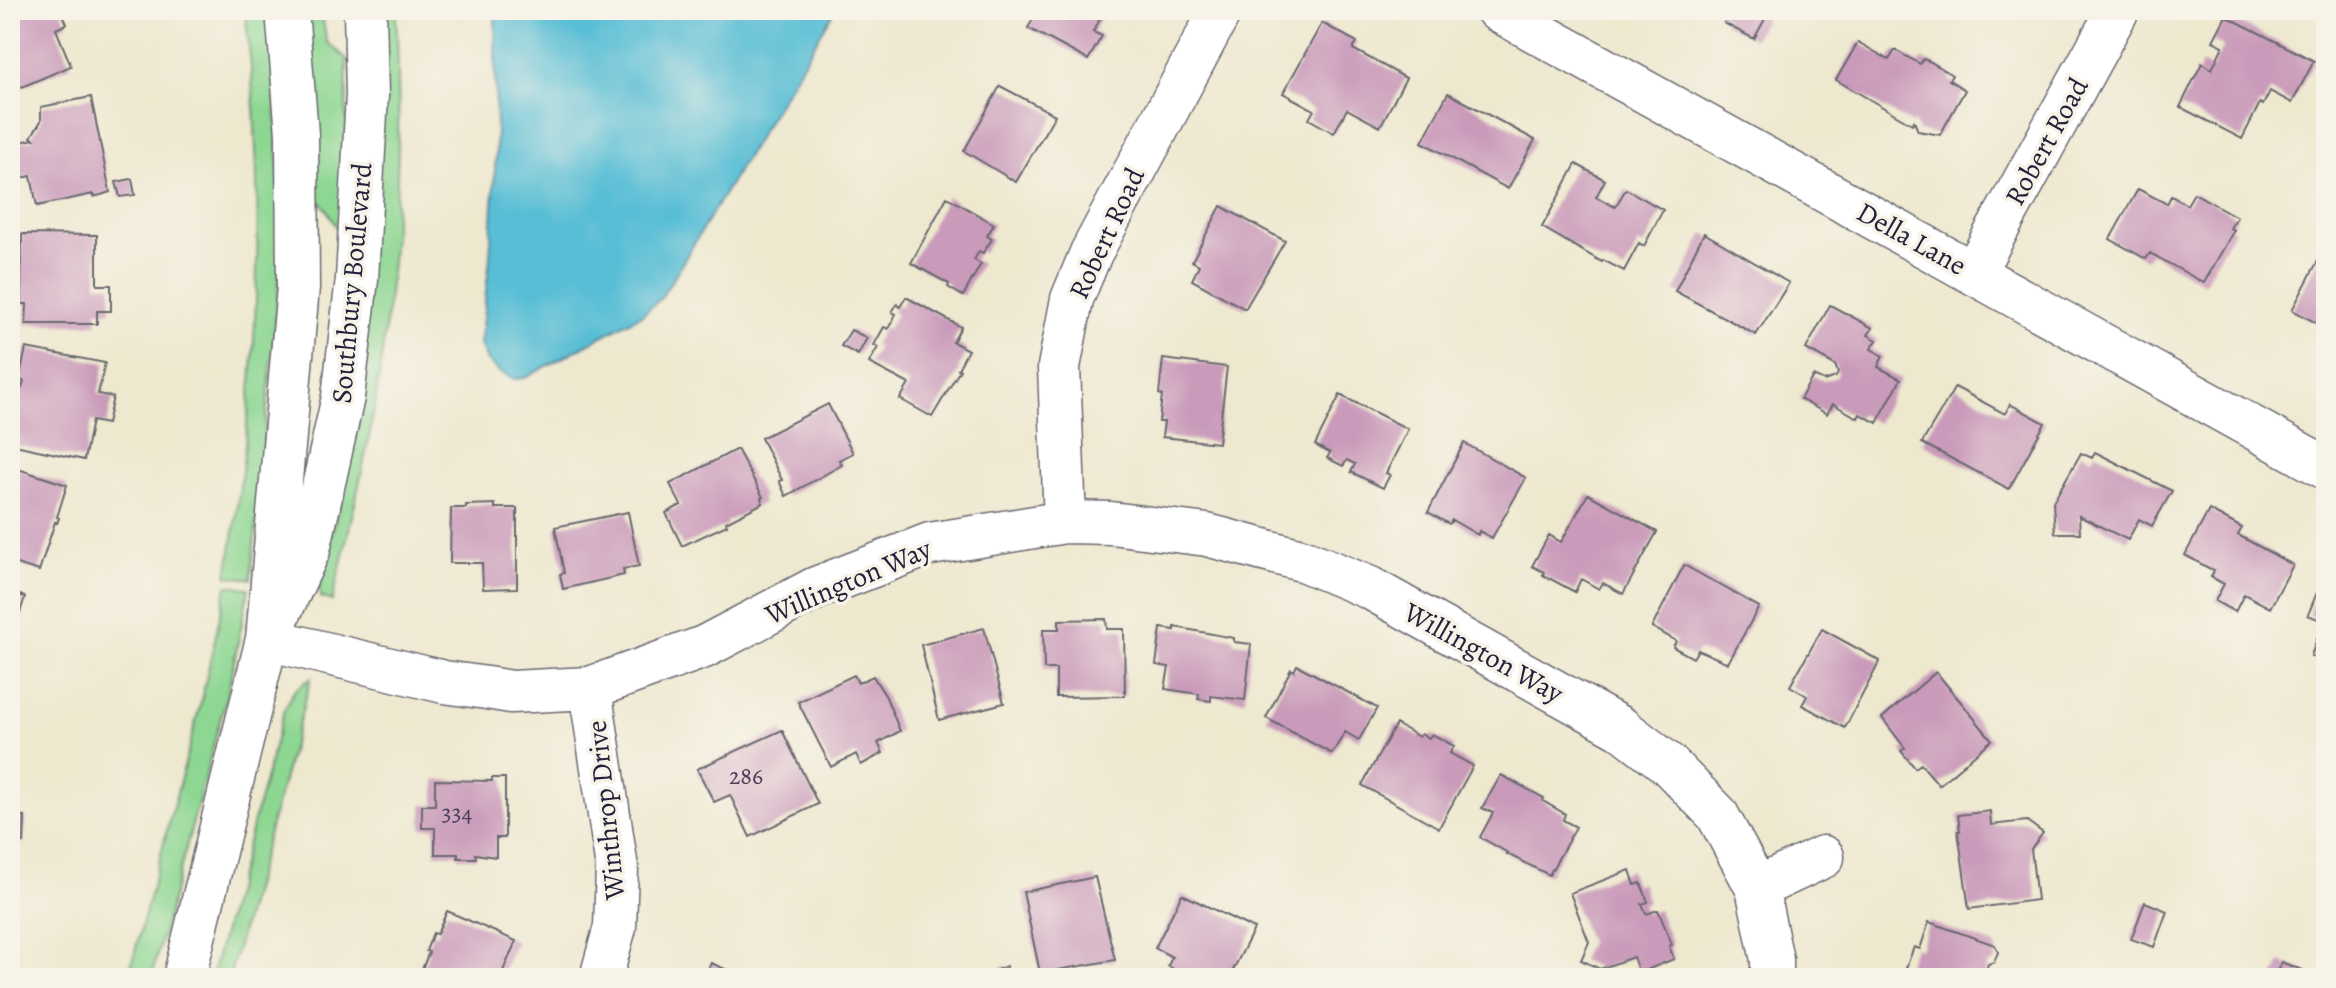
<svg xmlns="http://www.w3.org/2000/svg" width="2336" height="988" font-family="Alegreya,serif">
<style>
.green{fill:#8ed793;stroke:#587c67;stroke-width:2}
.water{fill:#58bed5;stroke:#3d7088;stroke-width:2}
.building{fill:#c99ab9}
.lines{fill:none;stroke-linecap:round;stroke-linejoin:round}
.minor-casing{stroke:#69676f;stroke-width:45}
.minor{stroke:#fff;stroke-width:42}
.labels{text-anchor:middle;stroke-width:7;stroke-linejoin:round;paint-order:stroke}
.number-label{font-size:24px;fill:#4c405a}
.street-label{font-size:28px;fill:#22223b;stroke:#f7f3e8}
</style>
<rect width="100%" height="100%" fill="#f7f3e8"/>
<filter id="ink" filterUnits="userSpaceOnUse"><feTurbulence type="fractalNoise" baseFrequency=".0125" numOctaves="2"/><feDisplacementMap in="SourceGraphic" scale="16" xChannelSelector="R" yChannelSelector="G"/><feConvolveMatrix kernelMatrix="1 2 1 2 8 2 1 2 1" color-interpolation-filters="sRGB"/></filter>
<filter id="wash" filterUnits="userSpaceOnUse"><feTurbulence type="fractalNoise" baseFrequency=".006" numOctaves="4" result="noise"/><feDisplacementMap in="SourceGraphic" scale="32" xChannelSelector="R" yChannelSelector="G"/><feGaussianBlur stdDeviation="1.8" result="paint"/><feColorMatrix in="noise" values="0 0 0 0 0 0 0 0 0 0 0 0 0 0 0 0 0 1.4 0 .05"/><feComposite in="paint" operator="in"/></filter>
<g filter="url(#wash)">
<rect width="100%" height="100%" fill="#eee8cf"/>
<path class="green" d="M245,10H269L273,45L282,250L251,579L227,576C258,389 268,198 245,10Z
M301,10H321L327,42L347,59L345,243C336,230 328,205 316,198Z
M379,10H396C403,144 395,278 374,410C363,474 347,538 332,601L320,597L319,582L340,501Z
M227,585L249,588L228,691L151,978H128L201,702Z
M311,678L229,978H211L284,710L294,691Z"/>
<path class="water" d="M495,10H835L661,298L643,314L525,378L515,379L499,372L487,361L480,344L490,257L496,151Z"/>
<g id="blocks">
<path class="building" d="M10,10H61L67,24L56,29L71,66L10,92Z
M1038,10H1105L1093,32L1102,36L1088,60L1028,28Z
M1713,10H1770L1754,39L1724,23L1727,18Z
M2226,16L2314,61L2292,103L2270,91L2263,105L2260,103L2242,139L2180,107L2202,63L2212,69L2223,46L2213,41Z
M1322,23L1357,42L1353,49L1406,78L1380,127L1347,109L1334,133L1309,119L1314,110L1283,93Z
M1858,42L1889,60L1895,50L1920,64L1923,59L1931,62L1952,75L1949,80L1965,90L1940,135L1918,131L1914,121L1912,124L1836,80Z
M1000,86L1055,115L1016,182L964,151Z
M1448,93L1535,140L1508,189L1422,142Z
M91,97L110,192L101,195L93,197V194L37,206L31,176L13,180L10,144L34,139L31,137L41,121V107Z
M1576,164L1605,180L1596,197L1615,207L1626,189L1663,210L1644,246L1639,243L1624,271L1603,260L1602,262L1542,227Z
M132,179L135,195L120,197L116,182Z
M2138,189L2167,204L2171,196L2187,205L2194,193L2237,217L2230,228L2234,230L2204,283L2150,253L2146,259L2110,239Z
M947,197L994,224L987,236L992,239L983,253L979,251L974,260L981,264L963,296L948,287L949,284L911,263Z
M1221,206L1285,241L1245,309L1192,280L1199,265L1192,261Z
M1704,233L1789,283L1756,335L1675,291Z
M22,234L97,235V285H111V311H97V324H26L27,304H21Z
M2324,249L2326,250V328L2292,310Z
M906,297L961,327L953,342L968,350L958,369L960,370L932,417L900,399L909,384L869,363L878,347L874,345L884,327L888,329L896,314L892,312L897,304L900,307Z
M1830,305L1873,328L1868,335L1877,340L1871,349L1883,356L1878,367L1901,379L1877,423L1860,414L1858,418L1833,404L1827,414L1800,399L1813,376L1824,381L1836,377L1838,373L1835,365L1806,349Z
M851,330L867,338L858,355L841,346Z
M26,348L105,363L98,394L113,397L107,424L92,421L84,460L10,444L11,421L24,381L19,380Z
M1163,359L1227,367L1218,443L1162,437L1164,422H1159L1162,395L1159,394Z
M1955,387L2005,414L2010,404L2045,423L2009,489L1922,443Z
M1340,395L1408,429L1386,473L1390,475L1383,488L1351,472L1355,464L1347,460L1343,466L1327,458L1330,453L1315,445Z
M828,404L853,453L839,460L842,465L786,496L779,481L782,480L761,438Z
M1464,443L1526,478L1492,538L1479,531L1478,535L1452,520L1449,524L1428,512Z
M737,449L763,497L761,498L763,503L726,522L727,525L682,546L666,513L681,505L670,484Z
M2095,452L2172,491L2152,526L2139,519L2128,540L2079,516L2080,533H2055L2053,502L2081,453L2092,458Z
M15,468L67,485L57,517L59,518L57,523L55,522L39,571L10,562V485Z
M1588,494L1657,532L1623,594L1603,583L1599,589L1581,579L1575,592L1543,575L1544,572L1532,566L1549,535L1561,542Z
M495,504V508H517V588L483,589L482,563H450L451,508H466V505Z
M2209,510L2242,528L2238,535L2293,565L2270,608L2244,594L2235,612L2215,601L2224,584L2211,577L2214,571L2185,555Z
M628,512L639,566L623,569L624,575L563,589L560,574L564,573L555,527Z
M1684,565L1759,607L1728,663L1698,650L1693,658L1673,647L1676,641L1652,627Z
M2326,570V662L2311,656L2323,621L2308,615Z
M10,592L25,597L11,641L10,640Z
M1106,619L1107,629H1124L1125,696L1056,697V669H1044L1043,629H1059V620Z
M1175,627L1234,638V642L1251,644L1245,700L1211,696V701L1198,699L1199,694L1165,689L1169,667L1156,665L1161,628L1175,630Z
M984,628L1004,703L939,720L921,645Z
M1822,629L1880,661L1845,728L1802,705L1807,696L1790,686Z
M1297,665L1377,708L1359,740L1345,732L1332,754L1266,718L1291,669L1294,671Z
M1936,672L1992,740L1939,785L1921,764L1915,768L1901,751L1905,748L1882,718Z
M854,675L858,683L873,676L886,697L900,731L878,743L883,753L861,765L856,754L831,767L798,702Z
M1396,724L1419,737L1421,734L1429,738L1432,734L1454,746L1450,753L1473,766L1439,828L1362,785Z
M782,730L818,804L750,837L730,795L714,802L697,769Z
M1501,775L1544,798L1543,801L1565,814L1563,820L1576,827L1549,875L1507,854L1508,853L1480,837L1493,813L1482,808Z
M492,778H505V838H496V857L475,854L476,858H458V854H435V828H422V805H435V780L492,781Z
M1990,811L1991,825L2027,821L2043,833L2031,849L2037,900L1969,909L1958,831H1960L1958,815Z
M10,816L25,817L24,843L10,842Z
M1630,870L1635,885L1641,883L1648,902L1642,904L1646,914L1658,910L1672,945L1669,946L1674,959L1639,973L1633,957L1600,969L1581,960L1589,942L1570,893Z
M1095,877L1115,960L1040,973L1023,892Z
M1182,894L1254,929L1229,978H1189L1168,966L1172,957L1155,948Z
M2145,902L2167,911L2154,947L2131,939Z
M447,911L516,941L500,978H430L420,974L429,952L426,951L433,933L437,934Z
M1929,922L1995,945L1998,952L1994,962L1988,964L1984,978H1910L1913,970L1906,968L1914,947L1920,949Z
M2281,962L2323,978H2274Z
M711,963L746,978H704Z
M1006,966L1010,978H978Z"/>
</g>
</g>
<g filter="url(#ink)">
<use href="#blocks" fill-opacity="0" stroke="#69676f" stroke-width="2"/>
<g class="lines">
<g class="minor-casing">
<path id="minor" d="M1497,10L2326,468
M1974,272L2118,10
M1065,522L1059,367L1072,299L1091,253L1221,10
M278,617L309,550L343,397L357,279L367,95L365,10
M267,639L444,682L487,688L511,692L590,688L704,647L816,588L930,544L1065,522L1111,523L1207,535L1305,561L1370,588L1621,728L1668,764L1717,814L1757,888L1772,960V978
M590,688L617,868L615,927L601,978
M1757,888L1823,857
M184,978L267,639L298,287L297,134L287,10"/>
</g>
<use href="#minor" class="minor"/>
</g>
</g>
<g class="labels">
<g class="number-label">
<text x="746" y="784">286</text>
<text x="457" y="821">334</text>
</g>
<g class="street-label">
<text transform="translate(2046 141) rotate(-61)" y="10">Robert Road</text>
<text transform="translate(1106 233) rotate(-65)" y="10">Robert Road</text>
<text transform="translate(1912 238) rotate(29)" y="10">Della Lane</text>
<text transform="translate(351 283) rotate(-85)" y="10">Southbury Boulevard</text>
<text transform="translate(848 581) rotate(-23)" y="10">Willington Way</text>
<text transform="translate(1484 652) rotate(29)" y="10">Willington Way</text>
<text transform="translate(605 810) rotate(-96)" y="10">Winthrop Drive</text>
</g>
</g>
<rect width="2336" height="988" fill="none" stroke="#f7f3e8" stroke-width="40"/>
</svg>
